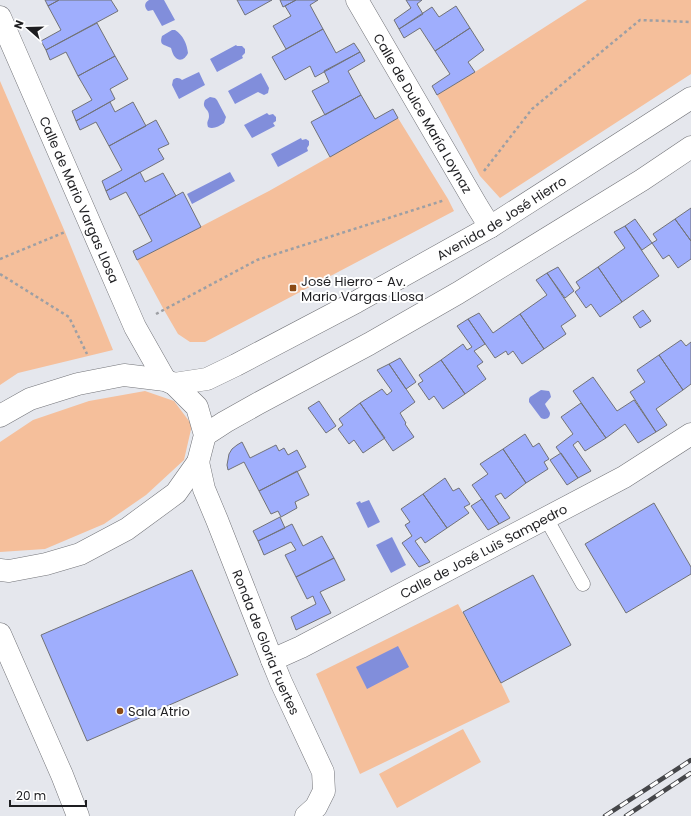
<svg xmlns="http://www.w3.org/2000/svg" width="691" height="816" font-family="Poppins,sans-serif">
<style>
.green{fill:#f5bf9b}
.water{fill:#818edb}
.building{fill:#9faefd;stroke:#717277}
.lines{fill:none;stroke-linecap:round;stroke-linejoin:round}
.service-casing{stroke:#737479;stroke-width:15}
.minor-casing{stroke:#737479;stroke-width:23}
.path{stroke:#9d9fa4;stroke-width:2.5;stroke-dasharray:3 3;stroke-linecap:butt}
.service{stroke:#fff;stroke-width:14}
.minor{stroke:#fff;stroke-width:22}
.rail-casing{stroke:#454649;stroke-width:4.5}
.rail{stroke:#fff;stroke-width:3;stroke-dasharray:9;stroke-linecap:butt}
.poi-dot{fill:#8b4a15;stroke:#fff;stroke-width:1.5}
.labels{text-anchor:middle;stroke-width:4;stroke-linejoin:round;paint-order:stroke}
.street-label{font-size:13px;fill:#1e1e21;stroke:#fff}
.poi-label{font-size:13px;fill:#1e1e21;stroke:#fff;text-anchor:start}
</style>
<rect width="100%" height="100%" fill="#e5e7ed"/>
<path class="green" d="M587,0H691V74L500,198L480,176L437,95L475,72Z
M0,81L65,232L113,350L18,373L0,385Z
M398,118L448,199L454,211L205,342H190L178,334L164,310L137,260L269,191Z
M145,391L174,401L192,425L184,460L146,495L104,524L45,549L0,552V442L33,420L89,401Z
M458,604L501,683L510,702L360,774L316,674Z
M463,729L481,762L397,808L379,774Z"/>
<path class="water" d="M149,0H164L175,20L162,26L153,10L148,11C144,7 144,3 149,0Z
M172,30H175C183,35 187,44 188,53C186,58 180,63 175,57C173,55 172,51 171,48C164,44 159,46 162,36Z
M236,45L237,46H242L245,49V53L242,56L243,58L217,72L210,59Z
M199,72L205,85L179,99L172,85L173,80C176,77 180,78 182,80Z
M261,73L269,88L268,93L264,95L258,92L235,104L228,91Z
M210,97L215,98L217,100L226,117L224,123C219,126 213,130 208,127C206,121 209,121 209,116C209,108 201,109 205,100Z
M267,113L269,115L273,114L276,117V121L273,123L275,126L252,138L244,125Z
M301,138L302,140L306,139L309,141V145L307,148L308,151L278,167L271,154Z
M230,172L235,181L192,204L187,194Z
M541,390L549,391L550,393L551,397L545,404C546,407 549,410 550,413C550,419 545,420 541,418L529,402V399L530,397Z
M369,500L380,522L368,528L356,503L360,501L361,503Z
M392,537L406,565L391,573L376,545Z
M398,646L409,667L367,689L356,667Z"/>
<path class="building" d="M45,0H59L48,6Z
M59,0H111L118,11L46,50L41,41L61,30L48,6Z
M237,0H272L245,15Z
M280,0H296L283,7Z
M296,0H318L310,5L323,29L286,49L273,26L291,16L285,6Z
M406,0H422L417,4L423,14L399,29L394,20L411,8Z
M456,6L470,28L435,51L420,28L404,38L399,29L432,7L439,17Z
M97,23L115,56L78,76L66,52L50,60L46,50Z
M470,28L484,50L468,62L475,72L437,95L432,86L450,74L435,51Z
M323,29L336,53L354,43L360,52L315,77L310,66L285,80L272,57Z
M360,52L365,61L348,71L361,95L325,115L312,91L329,82L324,71Z
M115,56L128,79L110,89L115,99L76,121L72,111L92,100L78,76Z
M361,95L375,119L393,109L398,118L330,157L311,122Z
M110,102L115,112L133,102L146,126L109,146L96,122L80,130L76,121Z
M156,120L169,144L158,149L164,159L106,191L102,181L122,170L109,146Z
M140,172L145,182L163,173L176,196L139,216L126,192L110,200L106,191Z
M183,192L201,227L137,260L133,251L152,241L139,216Z
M691,208V241L675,219Z
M635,219L652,243L642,250L625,226Z
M675,219L691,241V259L678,268L669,255L663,259L652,243L657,240L653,234Z
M625,226L659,276L622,302L598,267L625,248L614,232Z
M558,267L574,291L565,298L547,273Z
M598,267L622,302L600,317L591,304L586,308L575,292L580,288L576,282Z
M547,273L576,316L561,326L566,334L544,349L520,314L547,295L536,280Z
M643,310L651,321L640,328L633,317Z
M479,313L493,333L520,314L544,349L522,364L513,351L508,355L506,351L495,358L468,319Z
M468,319L485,344L474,351L483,362L477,366L486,379L465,394L441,360L463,344L467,350L472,347L457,326Z
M681,340L686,346L691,342V384L683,390L659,355Z
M659,355L683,390L656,409L667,425L656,432L630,392L645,382L637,370Z
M400,358L416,382L406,389L389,364Z
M441,360L465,394L443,409L434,396L429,400L418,384L423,381L419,375Z
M389,364L415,402L400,413L406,423L405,424L414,437L393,451L360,403L382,389L387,395L392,391L377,370Z
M593,377L617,411L634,400L656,432L638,443L625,424L606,438L573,391Z
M319,401L336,426L326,433L308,408Z
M360,403L385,438L363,453L354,440L349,444L338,429L343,425L339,419Z
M581,403L606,438L585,451L578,441L573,445L591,471L578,478L556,447L573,434L561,417Z
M525,434L533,447L539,443L549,459L544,462L548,469L526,483L503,449Z
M242,442L250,458L276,445L279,451L284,448L288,455L297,450L306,467L259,491L244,462L228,470L227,465L229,454L232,449L237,445Z
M503,449L526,483L505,499L501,493L495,496L510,518L499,524L472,485L488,474L480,464Z
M561,453L578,478L567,485L550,460Z
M297,471L309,495L295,502L297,508L281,517L278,511L271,514L259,491Z
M445,478L453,491L459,488L470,504L464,507L469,513L447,528L423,494Z
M423,494L447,528L425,543L421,537L415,541L430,562L419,567L402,543L412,536L405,525L410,522L401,509Z
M482,499L499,524L488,530L471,506Z
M654,503L691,567V574L626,613L585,544Z
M280,517L285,528L258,541L253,531Z
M292,524L303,546L322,536L334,558L296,577L285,555L296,550L291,542L264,555L258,541Z
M334,558L345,580L320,592L331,613L296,630L291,617L316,604L313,596L307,599L296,577Z
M192,570L238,675L87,741L41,635Z
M533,575L571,645L501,683L463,612Z"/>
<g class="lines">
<g class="service-casing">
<path id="service" d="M546,518L583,584"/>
</g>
<g class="minor-casing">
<g id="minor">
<path id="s1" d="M357,0L477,206L490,227"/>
<path id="s2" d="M0,17L135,327L165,380"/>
<path id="s3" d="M174,384L207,379L236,365L356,302L490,227L691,98"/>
<path d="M0,416L30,399L78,384L124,375L165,380L174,384L197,407L205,435L198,462L176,493L127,529L80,554L46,564L9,571L0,570"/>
<path d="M205,435L225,422L257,404L369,344L458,293L642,180L691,147"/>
<path id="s4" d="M198,462L204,489L217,520L272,660L281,682L323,772L324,791L316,807L306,816"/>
<path d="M0,634L62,775L78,816"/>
<path id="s5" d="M272,660L301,647L624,477L691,434"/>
</g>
</g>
<path class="path" d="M484,171L532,109L640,20L691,22
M0,259L65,232
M0,274L69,317L87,354
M156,314L257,260L445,200"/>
<use href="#service" class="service"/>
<use href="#minor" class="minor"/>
<g class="rail-casing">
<path id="rail" d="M605,816L691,760
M626,816L691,773"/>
</g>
<use href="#rail" class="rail"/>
</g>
<g class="poi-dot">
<rect x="289" y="284" width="8" height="8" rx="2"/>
<circle cx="120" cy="711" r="4"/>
</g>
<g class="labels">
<g class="street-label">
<text dy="5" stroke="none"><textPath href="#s1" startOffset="131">Calle de Dulce María Loynaz</textPath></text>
<text dy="5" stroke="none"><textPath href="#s2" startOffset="199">Calle de Mario Vargas Llosa</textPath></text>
<text dy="5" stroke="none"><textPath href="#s3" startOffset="369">Avenida de José Hierro</textPath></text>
<text dy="5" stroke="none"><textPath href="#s5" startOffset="238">Calle de José Luis Sampedro</textPath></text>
<text dy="5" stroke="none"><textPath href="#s4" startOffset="193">Ronda de Gloria Fuertes</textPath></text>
</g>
<g class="poi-label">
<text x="301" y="286">José Hierro - Av.<tspan x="301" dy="15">Mario Vargas Llosa</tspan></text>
<text x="128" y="716">Sala Atrio</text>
</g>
</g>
<g transform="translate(28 28) rotate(290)" stroke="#ffffff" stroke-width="3" paint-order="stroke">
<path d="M0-3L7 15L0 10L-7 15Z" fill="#1e1e21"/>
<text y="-6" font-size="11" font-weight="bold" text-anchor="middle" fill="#1e1e21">N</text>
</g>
<path d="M10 800v6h76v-6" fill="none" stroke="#1e1e21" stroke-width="2"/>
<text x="16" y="800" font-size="12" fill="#1e1e21" stroke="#ffffff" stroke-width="3" paint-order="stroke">20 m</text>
</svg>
